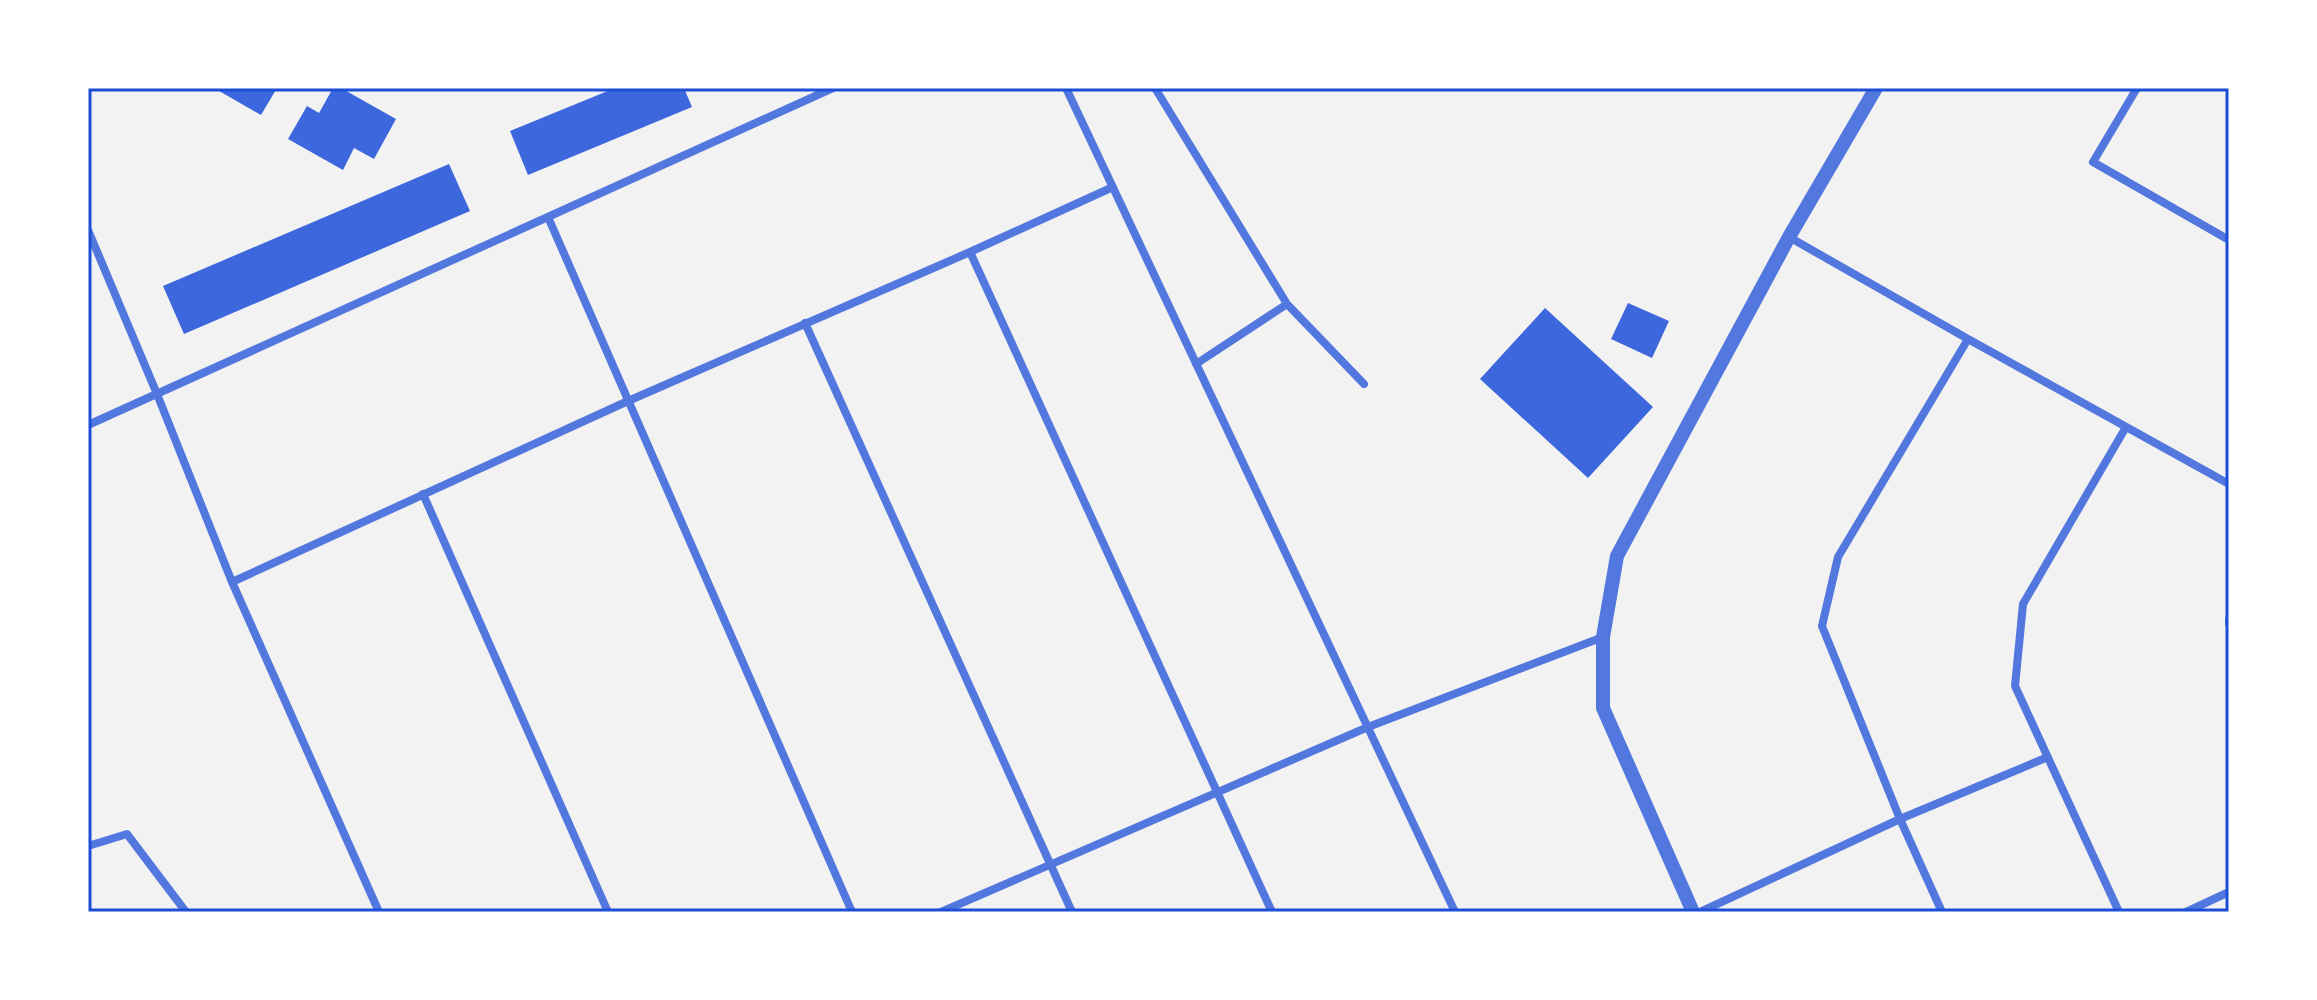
<svg xmlns="http://www.w3.org/2000/svg" width="2317" height="1000" font-family="'Titillium Web',sans-serif">
<style>
.building{fill:#3d67dc}
.lines{fill:none;stroke-linecap:round;stroke-linejoin:round}
.minor{stroke:#5277de;stroke-width:8}
.tertiary{stroke:#5277de;stroke-width:14}
.neatline{fill:none;stroke:#1d4ed8;stroke-width:3}
</style>
<rect width="100%" height="100%" fill="#f2f2f2"/>
<path class="building" d="M214,88H277L261,115Z
M333,88H341L396,119L374,159L354,148L343,170L288,139L307,106L319,113Z
M615,88H684L692,107L528,175L510,131Z
M449,164L470,211L184,334L163,286Z
M1628,303L1669,321L1652,358L1611,339Z
M1545,308L1653,407L1588,478L1480,379Z"/>
<g class="lines">
<path class="minor" d="M1066,88L1455,912
M1155,88L1287,304L1364,384
M2137,88L2093,162L2229,240
M548,217L852,912
M88,230L157,394L232,582L379,912
M1789,237L1968,339L2229,484
M970,252L1272,912
M805,323L1072,912
M1196,364L1287,304
M88,425L833,88
M423,494L608,912
M232,582L628,401L970,252L1113,187
M2229,619V624
M88,846L127,834L186,912
M941,912L1368,727L1603,637
M1700,912L1900,819L2048,757
M1942,912L1900,819L1822,626L1838,557L1968,339
M2119,912L2015,686L2023,604L2126,427
M2186,912L2229,892"/>
<path class="tertiary" d="M1693,912L1603,708V637L1617,556L1789,237L1876,88"/>
</g>
<rect width="2317" height="1000" fill="none" stroke="#ffffff" stroke-width="180"/>
<rect x="90" y="90" width="2137" height="820" class="neatline"/>
</svg>
